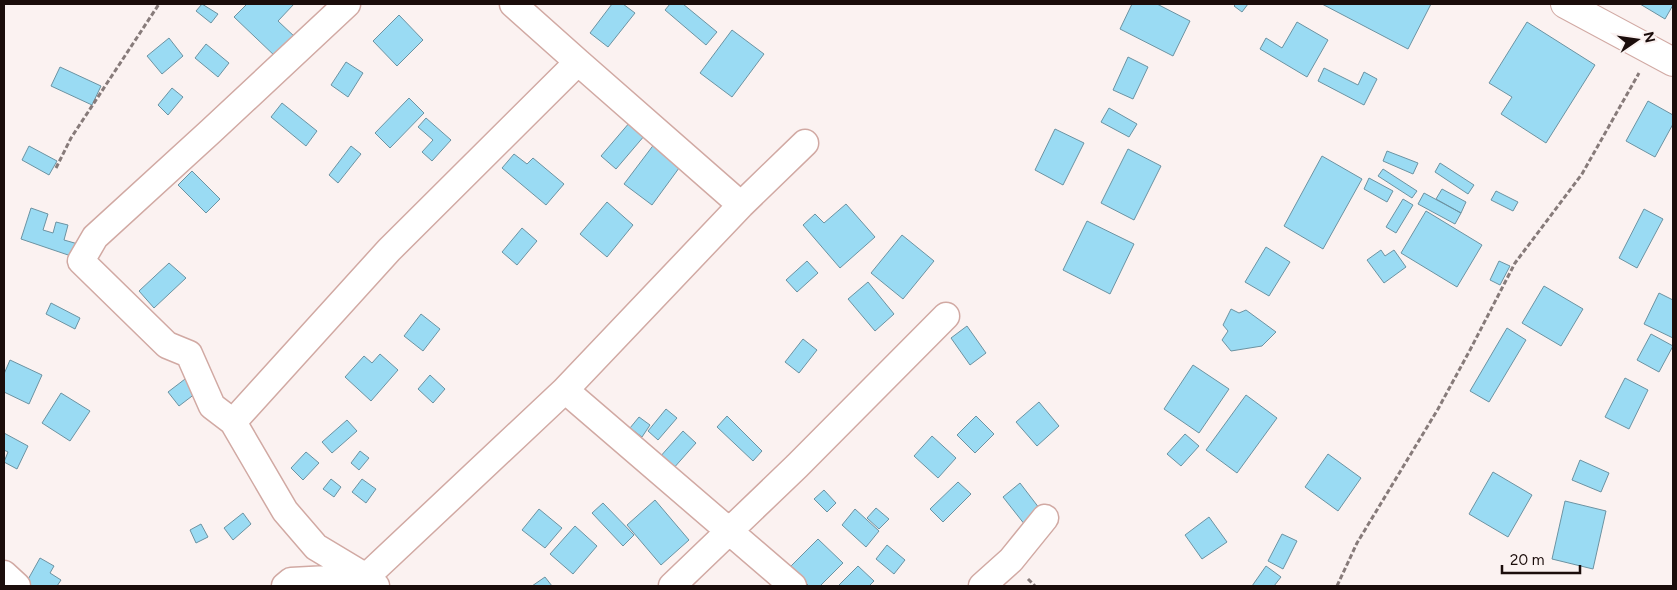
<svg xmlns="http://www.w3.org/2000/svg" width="1677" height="590" font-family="Figtree,sans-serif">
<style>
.building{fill:#9adbf3;stroke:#6c93a2}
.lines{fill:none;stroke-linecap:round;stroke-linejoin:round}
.minor-casing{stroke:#d1a9a3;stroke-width:29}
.secondary-casing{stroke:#d1a9a3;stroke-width:30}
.path{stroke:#877b7a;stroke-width:3;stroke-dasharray:5 2.5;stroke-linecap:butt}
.minor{stroke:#fff;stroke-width:26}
.secondary{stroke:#fff;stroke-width:28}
</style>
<rect width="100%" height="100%" fill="#fbf2f1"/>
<path class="building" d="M202,4L218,14L211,23L196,11Z
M247,4H294L278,21L296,38L277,58L234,17Z
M612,4H623L635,13L608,47L590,33Z
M670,4H683L717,32L706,45L665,10Z
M1132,4H1157L1190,21L1173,56L1120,29Z
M1236,4H1248L1242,12L1234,6Z
M1322,4H1431L1408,49Z
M1640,4H1673V5L1665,19Z
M399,15L423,40L397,66L373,41Z
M1297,22L1328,40L1307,77L1260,49L1266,38L1282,48Z
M1527,22L1595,65L1546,143L1501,114L1512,97L1489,83Z
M732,30L764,54L732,97L700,73Z
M169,38L183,56L162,74L147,56Z
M206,44L229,63L218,77L195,58Z
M1128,57L1148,67L1133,99L1113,90Z
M346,62L363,73L348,97L331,85Z
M60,67L101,86L92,105L51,86Z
M1324,68L1358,85L1364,72L1377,79L1364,105L1318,81Z
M172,88L183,97L168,115L158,105Z
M409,98L424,113L390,148L375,133Z
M1648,101L1673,115V124L1655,157L1626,141Z
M282,103L317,131L306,146L271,117Z
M1109,108L1137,124L1129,137L1101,122Z
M426,118L451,140L432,161L422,152L433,140L418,127Z
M630,122L645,135L616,169L601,156Z
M1055,129L1084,143L1063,185L1035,170Z
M655,143L682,164L652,205L624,184Z
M29,146L57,161L49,175L22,160Z
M351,146L361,154L338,183L329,175Z
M1128,149L1161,166L1134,220L1101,203Z
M1387,151L1418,163L1413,174L1383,161Z
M514,154L527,164L533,158L564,184L546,205L502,168Z
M1322,156L1362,179L1323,249L1284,226Z
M1440,163L1474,185L1468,194L1435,172Z
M1383,169L1417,191L1412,198L1378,176Z
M192,171L220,199L206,213L178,185Z
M1369,178L1393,191L1387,202L1364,189Z
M1442,189L1466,202L1461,213L1436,199Z
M1496,191L1518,202L1513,211L1491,200Z
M1424,193L1461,213L1455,224L1418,204Z
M1403,199L1413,205L1396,233L1386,227Z
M607,202L633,225L607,257L580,234Z
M846,204L875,237L840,268L803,225L815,214L824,223Z
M31,208L48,214L43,230L53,233L56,222L68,225L64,240L78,244L74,257L21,239Z
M1644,209L1663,219L1637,268L1619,258Z
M1426,211L1482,245L1457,287L1401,253Z
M1087,221L1134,244L1110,294L1063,270Z
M522,228L537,241L517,265L502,252Z
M902,235L934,261L903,299L871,273Z
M1266,247L1290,262L1269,296L1245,282Z
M1381,250L1385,256L1394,250L1406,267L1384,283L1367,260Z
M807,261L818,273L797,292L786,280Z
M1499,261L1510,266L1500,285L1490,280Z
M169,263L186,278L154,308L139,291Z
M868,282L894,314L875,331L848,299Z
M1544,286L1583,309L1561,346L1522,323Z
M1659,293L1673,300V338L1644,324Z
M51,303L80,318L75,329L46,314Z
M1231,309L1239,313L1246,310L1276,332L1262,346L1231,351L1222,340L1228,331L1223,325Z
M421,314L440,329L423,351L404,336Z
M967,326L986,353L970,365L951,338Z
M1507,328L1526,340L1489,402L1470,391Z
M1651,334L1673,346L1659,372L1637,360Z
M803,339L817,350L799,373L785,362Z
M380,354L398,370L371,401L345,377L364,356L372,363Z
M10,360L42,375L29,404L4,392V374Z
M1193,365L1229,389L1199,433L1164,409Z
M430,375L445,389L433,403L418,389Z
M189,376L200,390L179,406L168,392Z
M1625,378L1648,390L1629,429L1605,417Z
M61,393L90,411L70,441L42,423Z
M1246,395L1277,418L1237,473L1206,450Z
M1039,402L1059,426L1037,446L1016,422Z
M666,409L677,418L658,440L648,431Z
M727,416L762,451L753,461L717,427Z
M976,416L994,434L975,453L957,435Z
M639,417L650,425L642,437L630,428Z
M347,420L357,431L332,453L322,442Z
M683,431L696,443L672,470L659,458Z
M4,433L28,446L17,469L4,462L8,452L4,450Z
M1185,434L1199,446L1181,466L1167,454Z
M932,436L956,458L938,478L914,456Z
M360,451L369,458L359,470L351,463Z
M306,452L319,463L303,480L291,468Z
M1328,454L1361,478L1338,511L1305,487Z
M1580,460L1609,473L1601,492L1572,480Z
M1493,472L1532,495L1508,537L1469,514Z
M331,479L341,487L334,497L323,489Z
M362,479L376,489L366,503L352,492Z
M958,482L971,494L943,522L930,509Z
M1020,483L1046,517L1029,530L1003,497Z
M824,490L836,503L827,512L814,499Z
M655,500L689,540L661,565L627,525Z
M1565,501L1606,511L1593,569L1552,559Z
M603,503L634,535L623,546L592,513Z
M876,508L889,519L879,529L867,518Z
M539,509L562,528L545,548L522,530Z
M855,509L879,531L866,547L842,525Z
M243,513L251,524L233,540L224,528Z
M1209,517L1227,542L1202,559L1185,535Z
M201,524L208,537L196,543L190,530Z
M575,526L597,546L573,574L550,554Z
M1282,534L1297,541L1283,569L1268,561Z
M818,539L843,563L820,586H809L790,567Z
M887,545L905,560L894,574L876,559Z
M40,558L54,566L50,573L61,580L57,586H32L26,583Z
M858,566L874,581L869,586H838Z
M1266,566L1281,577L1274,586H1252Z
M545,577L552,586H532Z"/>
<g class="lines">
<g class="minor-casing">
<path id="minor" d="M347,4L211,131L95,237L81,261L167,345L189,354L212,406L233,422L285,511L316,547L366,577L376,586
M513,4L578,62L741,205
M565,390L741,205L805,143
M233,422L389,250L578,62
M4,574L17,586
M285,586L291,581L366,577L565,390L793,586
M672,586L797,466L946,316
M982,586L1011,560L1045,518"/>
</g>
<g class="secondary-casing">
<path id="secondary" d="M1565,4L1673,62"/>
</g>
<path class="path" d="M56,168L71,138L159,4
M1028,579L1035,586
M1337,586L1357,543L1438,409L1470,350L1515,263L1582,174L1639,73"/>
<use href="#minor" class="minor"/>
<use href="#secondary" class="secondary"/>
</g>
<rect width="1677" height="590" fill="none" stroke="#1b0d0b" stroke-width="10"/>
<g transform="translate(1637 40) rotate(77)" stroke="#fbf2f1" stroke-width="4" paint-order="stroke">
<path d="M0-4L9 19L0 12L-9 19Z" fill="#1b0d0b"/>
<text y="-8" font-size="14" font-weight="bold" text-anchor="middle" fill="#1b0d0b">N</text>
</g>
<path d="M1502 565v8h78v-8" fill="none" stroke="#1b0d0b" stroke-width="2.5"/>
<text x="1510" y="565" font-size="15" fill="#1b0d0b" stroke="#fbf2f1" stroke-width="4" paint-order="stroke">20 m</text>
</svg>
